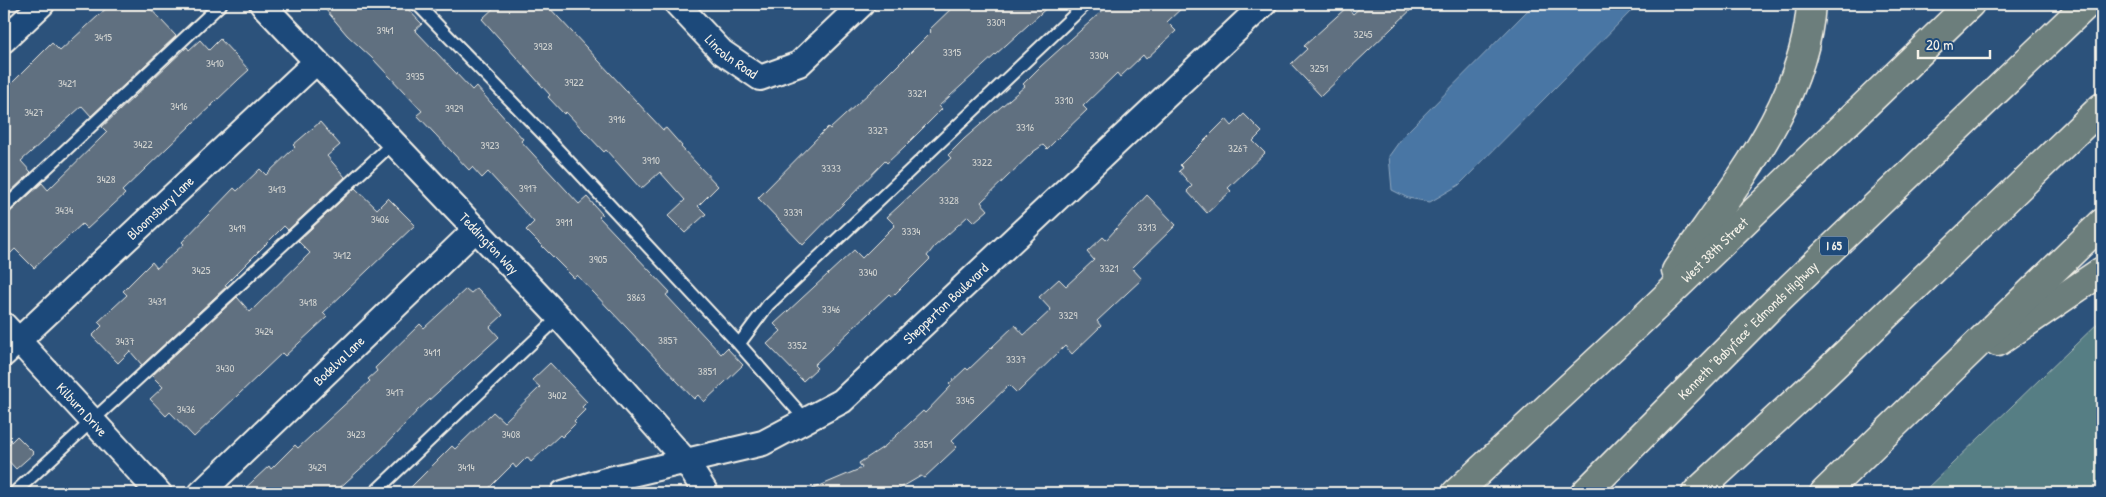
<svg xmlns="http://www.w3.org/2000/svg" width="2106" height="497" font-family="'Patrick Hand',sans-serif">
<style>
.green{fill:#567e84;stroke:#a5b8b6}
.water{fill:#4a76a4;stroke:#8ea7bf}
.building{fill:#607080;stroke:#f4f1e8}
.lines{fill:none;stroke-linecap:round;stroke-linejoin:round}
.lane-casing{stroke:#f4f1e8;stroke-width:15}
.street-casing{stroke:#f4f1e8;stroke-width:28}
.primary-casing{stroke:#f4f1e8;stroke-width:31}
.highway-casing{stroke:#f4f1e8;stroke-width:31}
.lane{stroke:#1f4a7a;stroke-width:11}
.street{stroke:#1f4a7a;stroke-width:24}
.primary{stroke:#6c7e7c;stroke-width:28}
.highway{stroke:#6c7e7c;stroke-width:28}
.labels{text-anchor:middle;stroke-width:4;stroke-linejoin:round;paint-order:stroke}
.number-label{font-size:11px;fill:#cfd1ce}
.shield{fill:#1f4a7a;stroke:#b4bfc7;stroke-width:1}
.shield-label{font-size:12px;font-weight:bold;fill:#f4f1e8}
.street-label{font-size:14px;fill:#f4f1e8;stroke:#1f4a7a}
</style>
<rect width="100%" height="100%" fill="#2c527b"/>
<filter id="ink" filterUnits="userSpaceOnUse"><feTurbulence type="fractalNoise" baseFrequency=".02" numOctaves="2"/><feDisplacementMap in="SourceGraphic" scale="10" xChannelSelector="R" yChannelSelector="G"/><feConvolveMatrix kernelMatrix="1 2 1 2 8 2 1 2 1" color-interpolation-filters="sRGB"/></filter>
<g filter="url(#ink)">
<path class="green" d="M2102,319V478L2086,493H1922Z"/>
<path class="water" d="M1534,4H1638L1459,185L1430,202L1408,198L1392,190L1389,156L1404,135Z"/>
<path class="building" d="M111,4H146L176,36L91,116L82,106L21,161L31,172L4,198V91L52,43L60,51Z
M321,4H403L422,24L415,30L472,90L476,86L523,139L521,141L579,204L587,197L602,214L599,217L670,292L666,295L721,354L727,348L743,365L704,402L698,395L694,399L577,275L574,278L526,230L534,222L488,172L482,178L472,167L469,170L417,115L422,111L372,58L347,35Z
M498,4H546L663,130L666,128L682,146L681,147L718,186L698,206L706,214L685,233L668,216L685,200L660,172L641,189L606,150L604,152L566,112L564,114L548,97L550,95L482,19Z
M956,4H1051L939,106L942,109L904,147L887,163L885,161L803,245L758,198L828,127L830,129L883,80L931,32L929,30Z
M1110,4H1186L1167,22L1176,31L1146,59L1143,55L1120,77L1117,73L1083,106L1087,110L1062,134L1047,149L1043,145L1033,152L981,202L988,210L974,222L968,216L934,247L927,256L930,259L892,297L889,294L814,365L817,368L803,381L767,344L781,331L774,324L854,250L862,258L895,225L887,217L951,158L948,155L964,139L1025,86L1023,84L1041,66Z
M1364,4H1417L1321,96L1291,64L1307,49L1304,46L1347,7L1353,14Z
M220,39L249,70L239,79L122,191L125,194L87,229L82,224L34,268L15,249L4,260V215L9,213L42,183L48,190L107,132L102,127L187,47L189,50L200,40L209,50Z
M1244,114L1262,132L1253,141L1265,153L1228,188L1231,191L1207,213L1187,191L1192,186L1179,171L1183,168L1180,165L1226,119L1232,126Z
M320,122L340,145L327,156L345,177L288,230L284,226L225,285L227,286L142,365L130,351L118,363L92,336L102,326L98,322L127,295L123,291L152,262L157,268L184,244L182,242L234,188L237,191L260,169L266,175L295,147L293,145Z
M355,188L377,209L388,198L415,225L323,313L327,317L285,356L282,353L194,437L170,412L166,416L150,399L163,387L152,376L237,297L250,312L310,253L298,241Z
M1147,195L1176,225L1132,268L1142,279L1097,321L1101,326L1072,354L1065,346L1017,393L1009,385L951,441L957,447L924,478L921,476L892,493H803L862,468L859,463L885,446L923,411L925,413L951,386L949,384L966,368L968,370L1015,325L1024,335L1051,310L1039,297L1059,279L1066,286L1094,260L1087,252L1103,237L1106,240Z
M477,288L503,315L490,327L499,337L418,410L381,450L334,493H240L269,466L271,469L295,445L298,448L370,381L368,379L377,371L375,368L420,324L424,328L466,289L471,293Z
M550,363L587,402L582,407L585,410L574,421L576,423L562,437L560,435L531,462L527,457L516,468L513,464L484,493H405L452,446L455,449L493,412L504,422L540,387L532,380Z
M17,436L34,453L16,469L4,456V449Z"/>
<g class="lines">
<g class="lane-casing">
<path id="lane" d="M417,4L546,137L739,344
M4,208L221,4
M806,420L739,344L768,305L1086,4
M14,493L394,142
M374,493L559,317"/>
</g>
<g class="street-casing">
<g id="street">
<path id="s1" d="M262,4L559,317L685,460L706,493"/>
<path id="s2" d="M677,4L722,52L760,78L799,64L862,4"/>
<path d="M4,40L42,4"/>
<path id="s3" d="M4,325L159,493"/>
<path id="s4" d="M4,354L316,62"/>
<path id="s5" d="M201,493L476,229"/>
<path id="s6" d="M563,493L606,480L763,443L842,401L1264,4"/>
</g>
</g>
<g class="primary-casing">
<g id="primary">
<path d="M1676,271C1730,191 1805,104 1811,4"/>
<path d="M1998,342L2102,271"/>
<path id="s7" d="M1456,493L1646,316L1970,4"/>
<path d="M1824,493L2102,223"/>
</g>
</g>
<g class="highway-casing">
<g id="highway">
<path id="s8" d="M1585,493L1767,310L2087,4"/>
<path d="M1696,493L1824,375L2102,107"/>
</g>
</g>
<use href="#lane" class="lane"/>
<use href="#street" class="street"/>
<use href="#primary" class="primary"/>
<use href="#highway" class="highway"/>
</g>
</g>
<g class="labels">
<g class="number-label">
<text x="996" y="26">3309</text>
<text x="385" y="34">3941</text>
<text x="1363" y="38">3245</text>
<text x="103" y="41">3415</text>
<text x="543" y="50">3928</text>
<text x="952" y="56">3315</text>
<text x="1099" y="59">3304</text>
<text x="215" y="67">3410</text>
<text x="1319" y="72">3251</text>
<text x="415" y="80">3935</text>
<text x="574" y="86">3922</text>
<text x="67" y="87">3421</text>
<text x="917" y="97">3321</text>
<text x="1064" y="104">3310</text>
<text x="179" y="110">3416</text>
<text x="454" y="112">3929</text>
<text x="34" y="116">3427</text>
<text x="617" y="123">3916</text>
<text x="1025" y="131">3316</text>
<text x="878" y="134">3327</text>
<text x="143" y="148">3422</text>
<text x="490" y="149">3923</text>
<text x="1238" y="152">3267</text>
<text x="651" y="164">3910</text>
<text x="982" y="166">3322</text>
<text x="831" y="172">3333</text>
<text x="106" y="183">3428</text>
<text x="528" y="192">3917</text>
<text x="277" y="193">3413</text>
<text x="949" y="204">3328</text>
<text x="64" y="214">3434</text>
<text x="793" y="216">3339</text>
<text x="380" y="223">3406</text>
<text x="564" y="226">3911</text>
<text x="1147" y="231">3313</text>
<text x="237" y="232">3419</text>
<text x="911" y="235">3334</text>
<text x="342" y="259">3412</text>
<text x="598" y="263">3905</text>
<text x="1109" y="272">3321</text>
<text x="201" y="274">3425</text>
<text x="868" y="276">3340</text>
<text x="636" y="301">3863</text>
<text x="157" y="305">3431</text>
<text x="308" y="306">3418</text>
<text x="831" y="313">3346</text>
<text x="1068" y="319">3329</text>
<text x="264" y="335">3424</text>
<text x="668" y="344">3857</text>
<text x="125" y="345">3437</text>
<text x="797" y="349">3352</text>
<text x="432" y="356">3411</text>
<text x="1016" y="363">3337</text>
<text x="225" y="372">3430</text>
<text x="707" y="375">3851</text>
<text x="395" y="396">3417</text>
<text x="557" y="399">3402</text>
<text x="965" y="404">3345</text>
<text x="186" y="413">3436</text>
<text x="356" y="438">3423</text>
<text x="511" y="438">3408</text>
<text x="923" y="448">3351</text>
<text x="317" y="471">3429</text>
<text x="466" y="471">3414</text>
</g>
<rect class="shield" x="1820" y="236.5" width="28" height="19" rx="4"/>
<g class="shield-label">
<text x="1834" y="250">I 65</text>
</g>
<g class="street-label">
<text dy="5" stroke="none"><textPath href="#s2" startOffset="76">Lincoln Road</textPath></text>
<text dy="5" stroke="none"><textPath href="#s4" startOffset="214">Bloomsbury Lane</textPath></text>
<text dy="5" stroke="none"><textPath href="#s1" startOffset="330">Teddington Way</textPath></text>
<text dy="5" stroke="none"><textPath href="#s7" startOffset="355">West 38th Street</textPath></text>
<text dy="5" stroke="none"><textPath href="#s6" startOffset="438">Shepperton Boulevard</textPath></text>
<text dy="5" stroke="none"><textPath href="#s8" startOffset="230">Kenneth "Babyface" Edmonds Highway</textPath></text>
<text dy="5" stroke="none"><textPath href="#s5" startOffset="191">Bodelva Lane</textPath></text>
<text dy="5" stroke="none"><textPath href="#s3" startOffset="115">Kilburn Drive</textPath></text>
</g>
</g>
<rect width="2106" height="497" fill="none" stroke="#1f4a7a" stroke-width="20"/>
<rect x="10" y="10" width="2086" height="477" fill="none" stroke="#f4f1e8" stroke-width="2" filter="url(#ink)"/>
<path d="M1918 50v8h72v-8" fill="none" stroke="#f4f1e8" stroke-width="2.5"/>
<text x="1926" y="50" font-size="15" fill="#f4f1e8" stroke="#1f4a7a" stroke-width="4" paint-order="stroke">20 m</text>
</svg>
